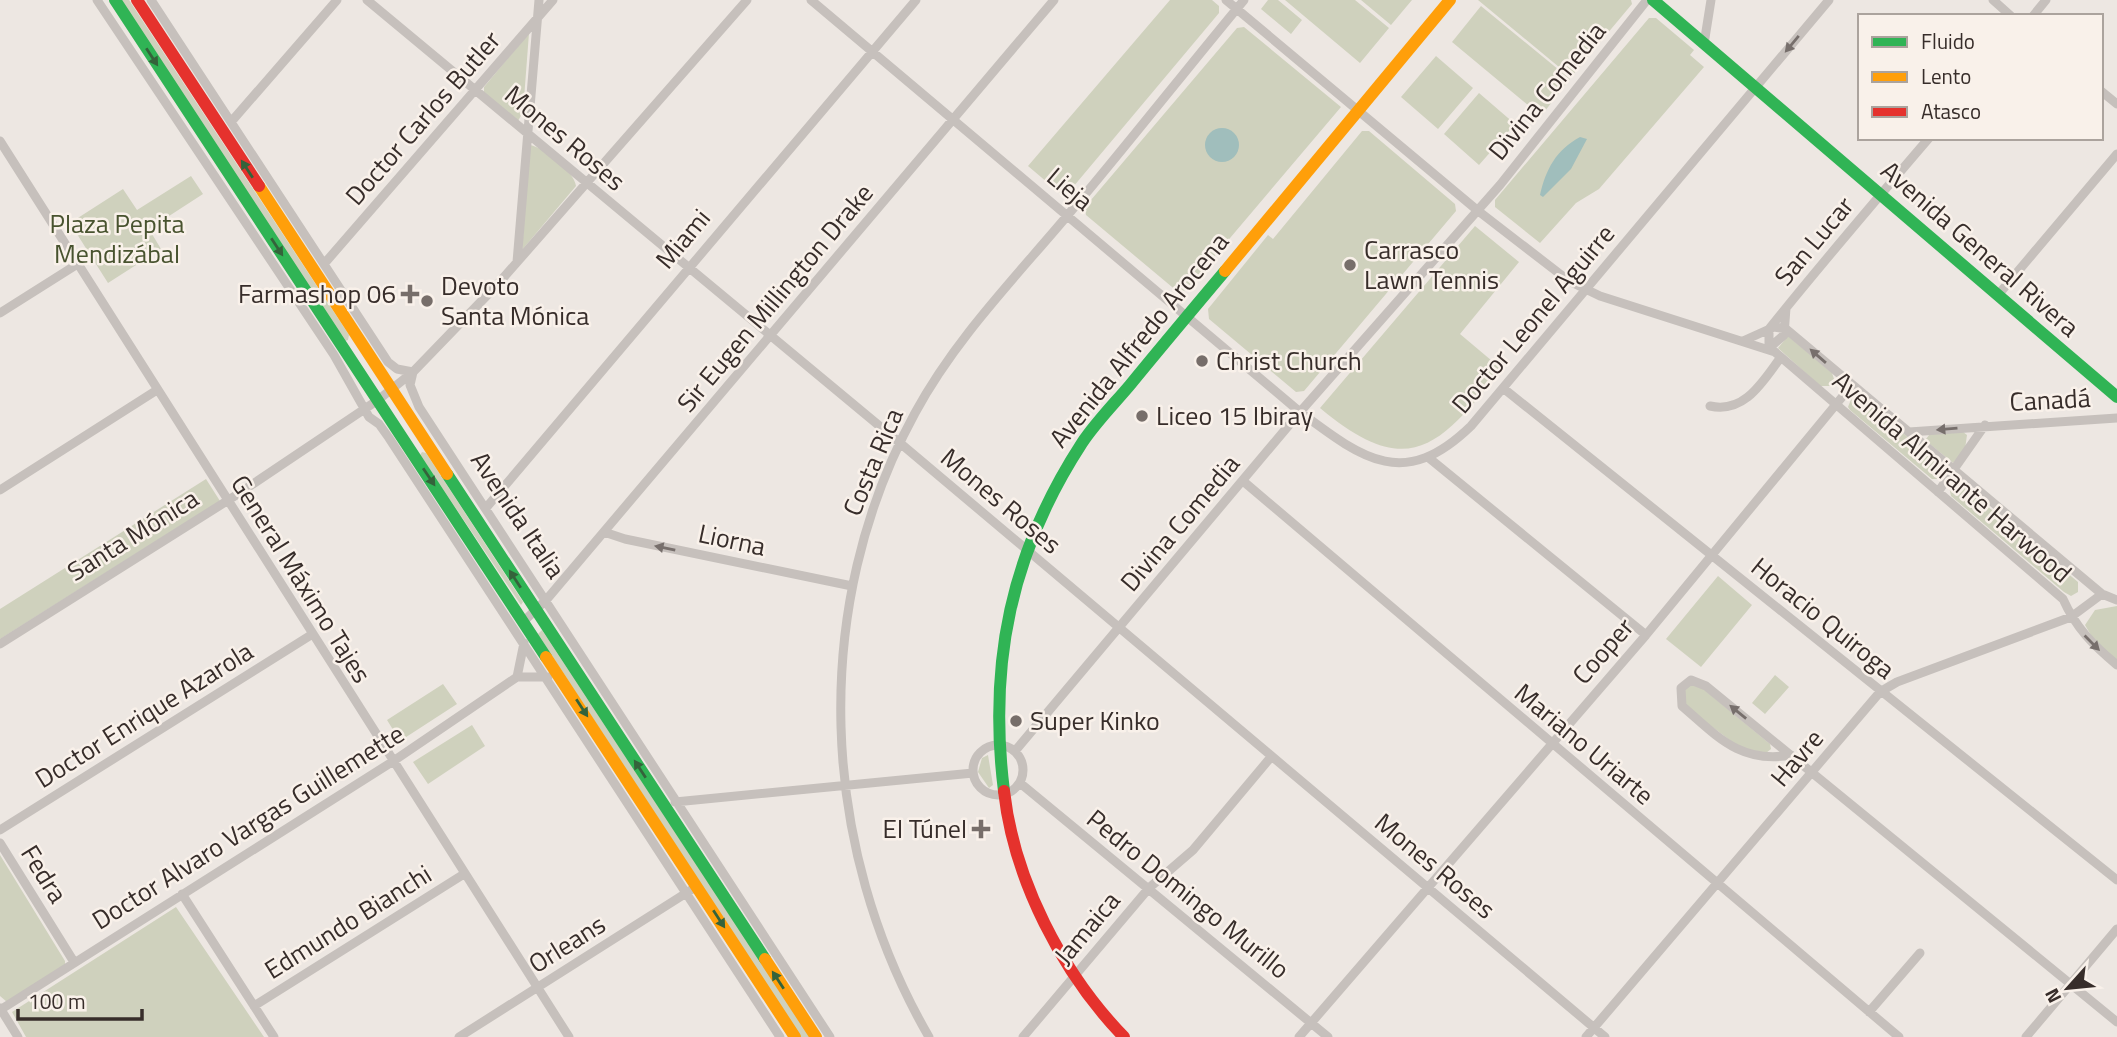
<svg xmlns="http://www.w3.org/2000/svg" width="2117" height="1037" font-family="'Titillium Web',sans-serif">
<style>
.green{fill:#cfd1bd}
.water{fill:#a0bebc}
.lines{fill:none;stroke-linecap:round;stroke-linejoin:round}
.street{stroke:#c6c0bc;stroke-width:9}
.fast{stroke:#30b455;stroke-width:12}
.slow{stroke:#ff9f0a;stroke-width:12}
.jam{stroke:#e5322d;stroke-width:12}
.oneway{fill:#776f6c}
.oneway2{fill:#34633b}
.poi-dot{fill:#776e6a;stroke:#f9f1ea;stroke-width:2.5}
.labels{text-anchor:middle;stroke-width:5;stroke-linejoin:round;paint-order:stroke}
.street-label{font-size:26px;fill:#372d2a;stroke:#f9f1ea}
.park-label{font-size:26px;fill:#48532f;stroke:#f9f1ea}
.poi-label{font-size:26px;fill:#372d2a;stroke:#f9f1ea;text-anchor:start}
</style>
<rect width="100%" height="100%" fill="#ede7e2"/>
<path class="green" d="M120,0H129L349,335L348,340L345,341Z
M1170,0H1212L1219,6V13L1068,193L1061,194L1028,166Z
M1268,0H1278L1302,20L1291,34L1261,9Z
M1285,0H1355L1389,28L1360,63Z
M1361,0H1412L1391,25Z
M1478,0H1631L1632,4L1571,77Z
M1481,6L1570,79L1541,116L1452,42Z
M1649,18H1656L1694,50L1690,55L1704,67L1599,189L1576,203L1540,243L1495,207V200Z
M1244,27L1341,107L1186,290L1178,292L1086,215L1085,207L1237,28Z
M529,33L523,112L518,121L484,93V87Z
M1436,56L1473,88L1438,129L1401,97Z
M1479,93L1515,124L1479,165L1444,134Z
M1362,131H1369L1455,204L1456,211L1304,391L1296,392L1209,319L1208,309L1268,235L1273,239Z
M530,145C545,148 574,171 576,186L522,250Z
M191,176L203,194L149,229L161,249L108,283L70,223L123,189L137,210Z
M1475,226L1519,262L1460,334L1498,366H1505C1441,443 1412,485 1320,408Z
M1788,336L1832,373L1834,379L1830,386H1820L1778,348Z
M1852,397L1863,399L1943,467L1945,475L1942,479H1932L1850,410L1848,407Z
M1963,432L1967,435L1965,449L1953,463L1925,440L1930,434Z
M422,452L426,453L523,602L521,605L420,455Z
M206,479L220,501L0,639V609Z
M1956,480L2078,582V592L2071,596L2064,592L1951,496L1949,486Z
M1718,576L1752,605L1701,667L1666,639Z
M2117,606V660L2095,642L2085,625L2095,610Z
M542,630L810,1037H801L538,634Z
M1775,675L1789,687L1765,714L1752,703Z
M443,684L457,704L400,741L387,720Z
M1690,684L1701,687L1770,744L1771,749L1766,753L1743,750L1683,705L1681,691Z
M472,725L485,746L428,784L413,762Z
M988,755L993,785L989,788L978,772L982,758Z
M0,855L65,961V965L7,1002L0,996Z
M176,907L264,1037H26L12,1012Z"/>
<path class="water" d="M1205 145a17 17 0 1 1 34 0a17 17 0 1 1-34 0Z
M1580,137L1587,139L1571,169L1543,197L1540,195C1546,169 1556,150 1580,137Z"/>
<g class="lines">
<path class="street" d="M97,0L334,355L369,417L379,424L389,438L780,1037
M151,0L388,362L397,369L413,372
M367,0L900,443L1605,1037
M811,0L1300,412C1363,459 1404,491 1471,426L1829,0
M1226,0L1477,210L1569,281L1600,296L1775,352L2063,599C2076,628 2093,645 2117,665
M1993,0L2011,16
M2033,16L2046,0
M1704,44L1711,0
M2101,91L2117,104
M231,122L337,0
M0,141L569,1037
M517,262L539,0
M324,264L553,0
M1998,295L2117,154
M1786,308L1784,335L1769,348V329C1821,264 1875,201 1929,138
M0,313L76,265
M1743,341L1774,327L1786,329L2102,594L2117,600
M413,372L410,385L419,407L830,1037
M1503,388L2117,880
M1710,406C1745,414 1763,381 1781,357
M1909,432L2117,418
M1429,458L1646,635
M1243,481L1899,1037
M0,490L157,390
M1938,492L1985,425
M486,508L916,0
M604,532L625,539L852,586
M524,625V621L547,599L1054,0
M524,643L517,677H548
M0,644L238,494L378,400L413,372L497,285L747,0
M973 770a25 25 0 1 1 50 0a25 25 0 1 1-50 0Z
M1015,751L1300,412L1500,185L1647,0
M1791,755C1740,764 1717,736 1682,706L1681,688L1691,680L1706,686L2117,1022
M1020,783L1328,1037
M675,802L973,773
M0,830L311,635
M0,843L74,962
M182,894L274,1037
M254,1006L464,874
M0,1008L18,1037
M0,1010L392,762L517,677
M1869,1012L1920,953
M459,1037L691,890
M929,1037C819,847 809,607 915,413C955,339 1014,279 1067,216C1127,145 1185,71 1244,0
M1023,1037L1149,888L1193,850L1271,757
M1299,1037L1646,635L1852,385
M1586,1037L1880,692L1897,682L2071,617L2102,594
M2026,1037L2117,929"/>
<path class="fast" d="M115,0L546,657
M1653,0L2117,397
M447,474L765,959
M1004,791C988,663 1011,552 1082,443C1096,422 1114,404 1130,385C1161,347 1193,309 1225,271"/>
<path class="slow" d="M259,186L447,474
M1225,271L1450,0
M546,657L795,1037
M765,959L816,1037"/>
<path class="jam" d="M137,0L259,186
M1004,791C1014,880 1062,973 1124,1037"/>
</g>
<defs><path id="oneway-solid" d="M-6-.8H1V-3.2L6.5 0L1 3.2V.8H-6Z" transform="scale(1.75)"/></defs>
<g class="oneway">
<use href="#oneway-solid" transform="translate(1792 44) rotate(130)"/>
<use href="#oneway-solid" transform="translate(1818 356) rotate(-139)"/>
<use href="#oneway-solid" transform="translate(1947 429) rotate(175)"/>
<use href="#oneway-solid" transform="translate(665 548) rotate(-168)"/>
<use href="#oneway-solid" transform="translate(2092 643) rotate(45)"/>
<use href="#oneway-solid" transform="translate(1738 712) rotate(-141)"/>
</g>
<g class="oneway2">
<use href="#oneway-solid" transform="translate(152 57) rotate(57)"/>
<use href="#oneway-solid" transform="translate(247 169) rotate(-123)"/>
<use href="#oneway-solid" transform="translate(277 247) rotate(57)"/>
<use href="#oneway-solid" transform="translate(429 477) rotate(56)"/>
<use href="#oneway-solid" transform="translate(515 579) rotate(-123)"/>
<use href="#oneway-solid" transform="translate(582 708) rotate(57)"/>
<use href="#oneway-solid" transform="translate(640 769) rotate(-123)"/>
<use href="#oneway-solid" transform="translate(719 919) rotate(57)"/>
<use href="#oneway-solid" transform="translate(778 980) rotate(-123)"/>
</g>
<g class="poi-dot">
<circle cx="1350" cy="265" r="7"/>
<path d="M406.5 283.5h7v7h7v7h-7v7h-7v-7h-7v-7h7z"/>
<circle cx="427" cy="301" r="7"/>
<circle cx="1202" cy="361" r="7"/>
<circle cx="1142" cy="416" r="7"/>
<circle cx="1016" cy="721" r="7"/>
<path d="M977.5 818.5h7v7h7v7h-7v7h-7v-7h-7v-7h7z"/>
</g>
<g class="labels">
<g class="street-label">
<text transform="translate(1547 91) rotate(-51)" y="9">Divina Comedia</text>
<text transform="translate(423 118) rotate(-49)" y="9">Doctor Carlos Butler</text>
<text transform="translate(565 138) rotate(40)" y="9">Mones Roses</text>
<text transform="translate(1070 189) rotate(40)" y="9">Lieja</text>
<text transform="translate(683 239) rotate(-50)" y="9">Miami</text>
<text transform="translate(1814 241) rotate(-50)" y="9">San Lucar</text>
<text transform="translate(1980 249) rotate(41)" y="9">Avenida General Rivera</text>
<text transform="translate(775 298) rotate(-50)" y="9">Sir Eugen Millington Drake</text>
<text transform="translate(1533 319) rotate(-50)" y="9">Doctor Leonel Aguirre</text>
<text transform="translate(1139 340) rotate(-51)" y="9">Avenida Alfredo Arocena</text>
<text transform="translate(2050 400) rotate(-3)" y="9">Canadá</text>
<text transform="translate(873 462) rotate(-67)" y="9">Costa Rica</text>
<text transform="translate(1952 477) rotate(41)" y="9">Avenida Almirante Harwood</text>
<text transform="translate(1001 501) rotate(40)" y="9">Mones Roses</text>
<text transform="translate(518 515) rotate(56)" y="9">Avenida Italia</text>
<text transform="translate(1180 523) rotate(-50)" y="9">Divina Comedia</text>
<text transform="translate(133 535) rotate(-32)" y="9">Santa Mónica</text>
<text transform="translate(732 540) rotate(12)" y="9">Liorna</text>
<text transform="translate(301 579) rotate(58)" y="9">General Máximo Tajes</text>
<text transform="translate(1823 618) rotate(39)" y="9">Horacio Quiroga</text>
<text transform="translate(1603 651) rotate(-49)" y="9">Cooper</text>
<text transform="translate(144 715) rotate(-32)" y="9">Doctor Enrique Azarola</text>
<text transform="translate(1584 744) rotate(40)" y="9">Mariano Uriarte</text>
<text transform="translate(1797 758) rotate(-50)" y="9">Havre</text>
<text transform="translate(248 827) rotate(-32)" y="9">Doctor Alvaro Vargas Guillemette</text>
<text transform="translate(1435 866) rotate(40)" y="9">Mones Roses</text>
<text transform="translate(44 874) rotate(58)" y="9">Fedra</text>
<text transform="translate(1188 894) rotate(39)" y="9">Pedro Domingo Murillo</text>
<text transform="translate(348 922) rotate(-32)" y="9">Edmundo Bianchi</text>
<text transform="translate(1087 928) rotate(-50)" y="9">Jamaica</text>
<text transform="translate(567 944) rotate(-32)" y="9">Orleans</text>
</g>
<g class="park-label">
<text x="117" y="233">Plaza Pepita<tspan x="117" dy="30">Mendizábal</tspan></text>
</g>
<g class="poi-label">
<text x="1364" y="259">Carrasco<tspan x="1364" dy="30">Lawn Tennis</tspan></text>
<text x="441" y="295">Devoto<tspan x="441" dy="30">Santa Mónica</tspan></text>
<text x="396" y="303" text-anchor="end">Farmashop 06</text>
<text x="1216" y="370">Christ Church</text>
<text x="1156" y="425">Liceo 15 Ibiray</text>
<text x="1030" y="730">Super Kinko</text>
<text x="967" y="838" text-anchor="end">El Túnel</text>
</g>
</g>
<rect x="1858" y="14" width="245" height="126" fill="#f9f1ea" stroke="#aba39d" stroke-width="2"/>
<rect x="1872" y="37" width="35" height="10" fill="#30b455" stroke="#aba39d" stroke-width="2"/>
<text x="1921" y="49" font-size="21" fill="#372d2a">Fluido</text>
<rect x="1872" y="72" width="35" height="10" fill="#ff9f0a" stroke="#aba39d" stroke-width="2"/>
<text x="1921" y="84" font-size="21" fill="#372d2a">Lento</text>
<rect x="1872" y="107" width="35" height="10" fill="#e5322d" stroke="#aba39d" stroke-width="2"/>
<text x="1921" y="119" font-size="21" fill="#372d2a">Atasco</text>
<g transform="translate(2068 988) rotate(243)" stroke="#f9f1ea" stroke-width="5" paint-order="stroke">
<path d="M0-5L12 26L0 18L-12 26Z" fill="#372d2a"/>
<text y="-10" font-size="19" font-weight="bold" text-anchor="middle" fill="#372d2a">N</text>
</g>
<path d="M18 1009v10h124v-10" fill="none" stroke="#372d2a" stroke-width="3.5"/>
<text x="28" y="1009" font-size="21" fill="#372d2a" stroke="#f9f1ea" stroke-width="5" paint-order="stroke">100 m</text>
</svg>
